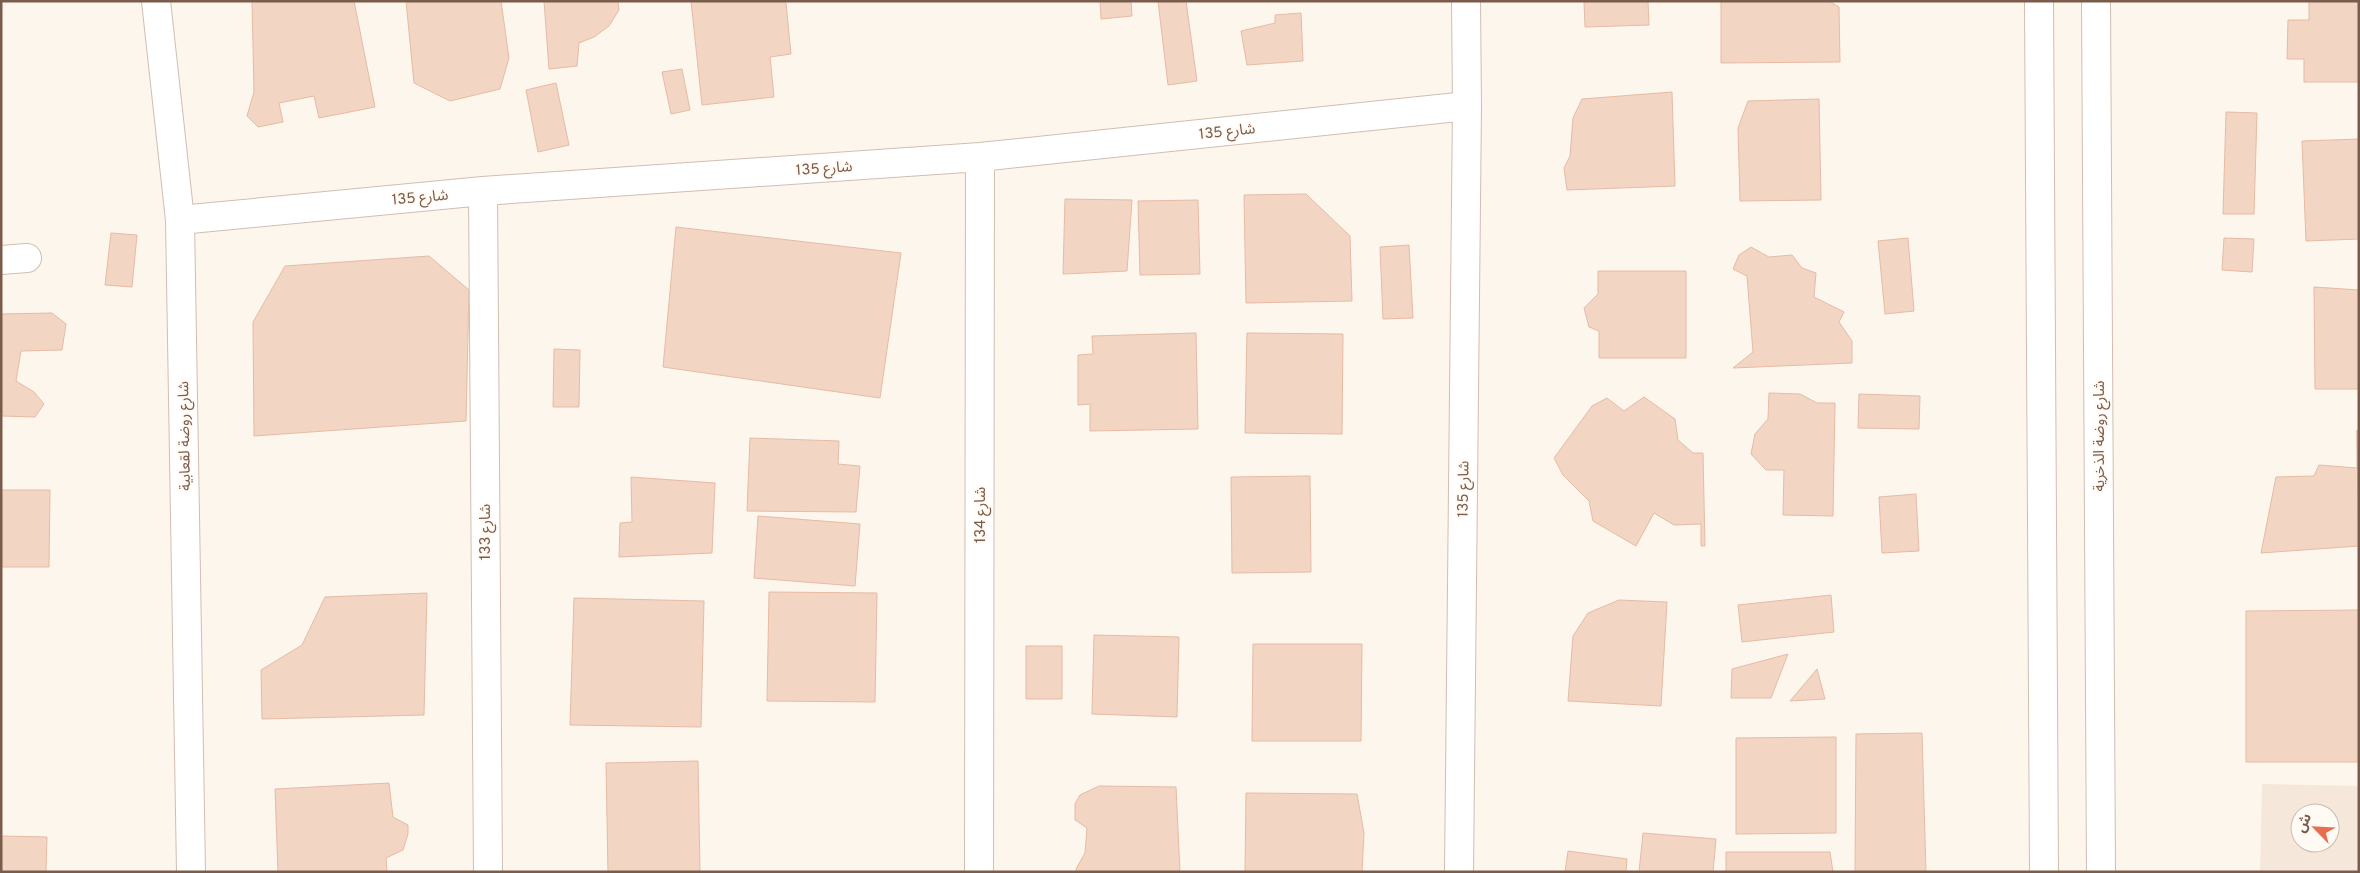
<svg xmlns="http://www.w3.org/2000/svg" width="2360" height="873" font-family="Overpass,'Noto Sans Arabic',sans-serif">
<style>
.residential{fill:#f5e8da;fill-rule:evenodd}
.building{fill:#f3d5c3;stroke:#e6bba3}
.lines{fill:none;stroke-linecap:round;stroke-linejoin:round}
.minor-casing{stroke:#d1beb0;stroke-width:30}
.tertiary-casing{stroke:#d1beb0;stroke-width:30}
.minor{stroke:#fff;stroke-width:28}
.tertiary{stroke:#fff;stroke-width:28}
.labels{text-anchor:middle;stroke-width:4;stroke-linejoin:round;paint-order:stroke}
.street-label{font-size:15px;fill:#7a5c4d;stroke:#fffaf3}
</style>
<rect width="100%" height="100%" fill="#fdf6ec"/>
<path class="residential" d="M2262,784L2359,786V872H2260ZM2300,813H2330V843H2300Z"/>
<path class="building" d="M252,1H354L375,107L319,118L314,96L279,103L283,122L258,127L247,116L254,92Z
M406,1H501L509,58L500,89L450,101L414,83Z
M544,1H618L619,10L609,26L594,37L579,43L577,66L549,69Z
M691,1H783L786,3L791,54L770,57L774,97L702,105Z
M1100,1H1131L1132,16L1101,19Z
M1158,1H1186L1197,81L1168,85Z
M1584,1H1648L1649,25L1585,27Z
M1721,1H1829L1839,7L1840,62L1721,63Z
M2309,1H2359V82H2304V59H2287L2288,20H2309Z
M1301,13L1303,61L1247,65L1241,31L1275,23V15Z
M682,69L690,110L671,114L662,72Z
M556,83L569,145L538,152L526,90Z
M1672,92L1675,186L1567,190L1564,168L1570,156L1573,118L1582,99Z
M1819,99L1821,200L1740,201L1738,128L1748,101Z
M2226,112L2257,113L2254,214H2223Z
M2359,139V239L2306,241L2302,141Z
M1306,194L1350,236L1352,301L1246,303L1244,195Z
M1065,199L1132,200L1127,271L1063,274Z
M1198,200L1200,274L1140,275L1138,201Z
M676,227L901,253L880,398L663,367Z
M111,233L137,235L132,287L105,285Z
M1908,238L1914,311L1885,314L1878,241Z
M2224,238L2254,239L2252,272L2222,270Z
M1409,245L1413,318L1383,319L1380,247Z
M1751,247L1769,257L1792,255L1802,268L1816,273L1814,297L1844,312L1839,322L1852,341V363L1733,368L1753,352L1747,276L1733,269L1739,255Z
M429,256L469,290L466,421L254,436L253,322L285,266Z
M1598,271H1686V358H1599V331L1589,327L1584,308L1598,294Z
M2314,287L2359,290V389H2315Z
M52,313L66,324L62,350L21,351L16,381L34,392L44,404L35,417L1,416V314Z
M1196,333L1198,429L1090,431V404L1078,405V355L1093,354L1092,336Z
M1247,333L1343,334L1342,434L1245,433Z
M554,349L580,350L579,407H553Z
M1769,393L1800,394L1817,403H1835L1833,516L1783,515L1784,470H1766L1751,454L1755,434L1768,419Z
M1859,394L1920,396L1919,429L1858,428Z
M1644,397L1675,419L1678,440L1693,453H1703L1705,546H1701V524L1674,525L1654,513L1636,546L1593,521L1589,501L1563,475L1554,458L1592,406L1607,398L1624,411Z
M2357,430L2359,546L2261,553L2276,477L2314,476L2319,465L2357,468Z
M750,438L839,441L838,464L860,466L856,512L747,511Z
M1310,476L1311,572L1232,573L1231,477Z
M631,477L715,483L712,553L619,557L620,523L632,522Z
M1,490H50L49,567H1Z
M1916,494L1919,551L1882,553L1879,497Z
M758,516L860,524L855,586L754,578Z
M769,592L877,593L875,702L767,701Z
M427,593L424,715L262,719L261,670L302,645L325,597Z
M1831,595L1834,632L1742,642L1738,605Z
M574,598L704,601L701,727L570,725Z
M1619,600L1667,602L1661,706L1568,701L1573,636L1588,613Z
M2359,610V762H2246V611Z
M1094,635L1179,637L1177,717L1092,714Z
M1253,644H1362L1361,741H1252Z
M1026,646H1062V699H1026Z
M1788,654L1771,698H1731L1732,669Z
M1817,669L1825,699L1790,701Z
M1922,733L1926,872H1855L1856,734Z
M1836,737V833L1736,834V738Z
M698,761L700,872H608L606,763Z
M389,783L393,817L408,825V834L403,850L386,858L387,872H278L275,789Z
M1099,786L1176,787L1180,872H1077L1076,869L1085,853L1087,828L1075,820V804L1080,795Z
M1246,793L1357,794L1364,833L1362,872H1245Z
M1643,833L1716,839L1713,872H1639Z
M1,836L47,837L46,872H1Z
M1568,851L1627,859L1626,872H1565Z
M1726,852H1830L1833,872H1726Z"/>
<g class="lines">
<g class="minor-casing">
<path id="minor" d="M156,1L180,220L191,872
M483,191L488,872
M180,220L483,191L980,157L1467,106
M1,260L27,258
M979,872L980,157
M1459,872L1467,106L1466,1"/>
</g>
<g class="tertiary-casing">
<path id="tertiary" d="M2039,1L2044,872
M2096,1L2101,872"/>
</g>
<use href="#minor" class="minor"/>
<use href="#tertiary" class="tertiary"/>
</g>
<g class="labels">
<g class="street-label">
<text transform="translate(1227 131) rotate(-6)" y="5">شارع 135</text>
<text transform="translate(824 168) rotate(-4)" y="5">شارع 135</text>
<text transform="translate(420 197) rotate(-5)" y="5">شارع 135</text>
<text transform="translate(184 436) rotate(-91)" y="5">شارع روضة لقعابية</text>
<text transform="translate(2099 436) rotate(-90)" y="5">شارع روضة الذخرية</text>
<text transform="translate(1463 489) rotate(-89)" y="5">شارع 135</text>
<text transform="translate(980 515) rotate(-90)" y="5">شارع 134</text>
<text transform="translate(485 532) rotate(-90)" y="5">شارع 133</text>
</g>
</g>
<rect width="2360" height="873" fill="none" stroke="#7a5c4d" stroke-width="5"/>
<g transform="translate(2315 828) rotate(294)"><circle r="24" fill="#fffaf3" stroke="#cabbb1"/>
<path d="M0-4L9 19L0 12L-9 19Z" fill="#e76f51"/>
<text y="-8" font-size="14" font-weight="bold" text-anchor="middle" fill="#7a5c4d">ش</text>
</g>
</svg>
